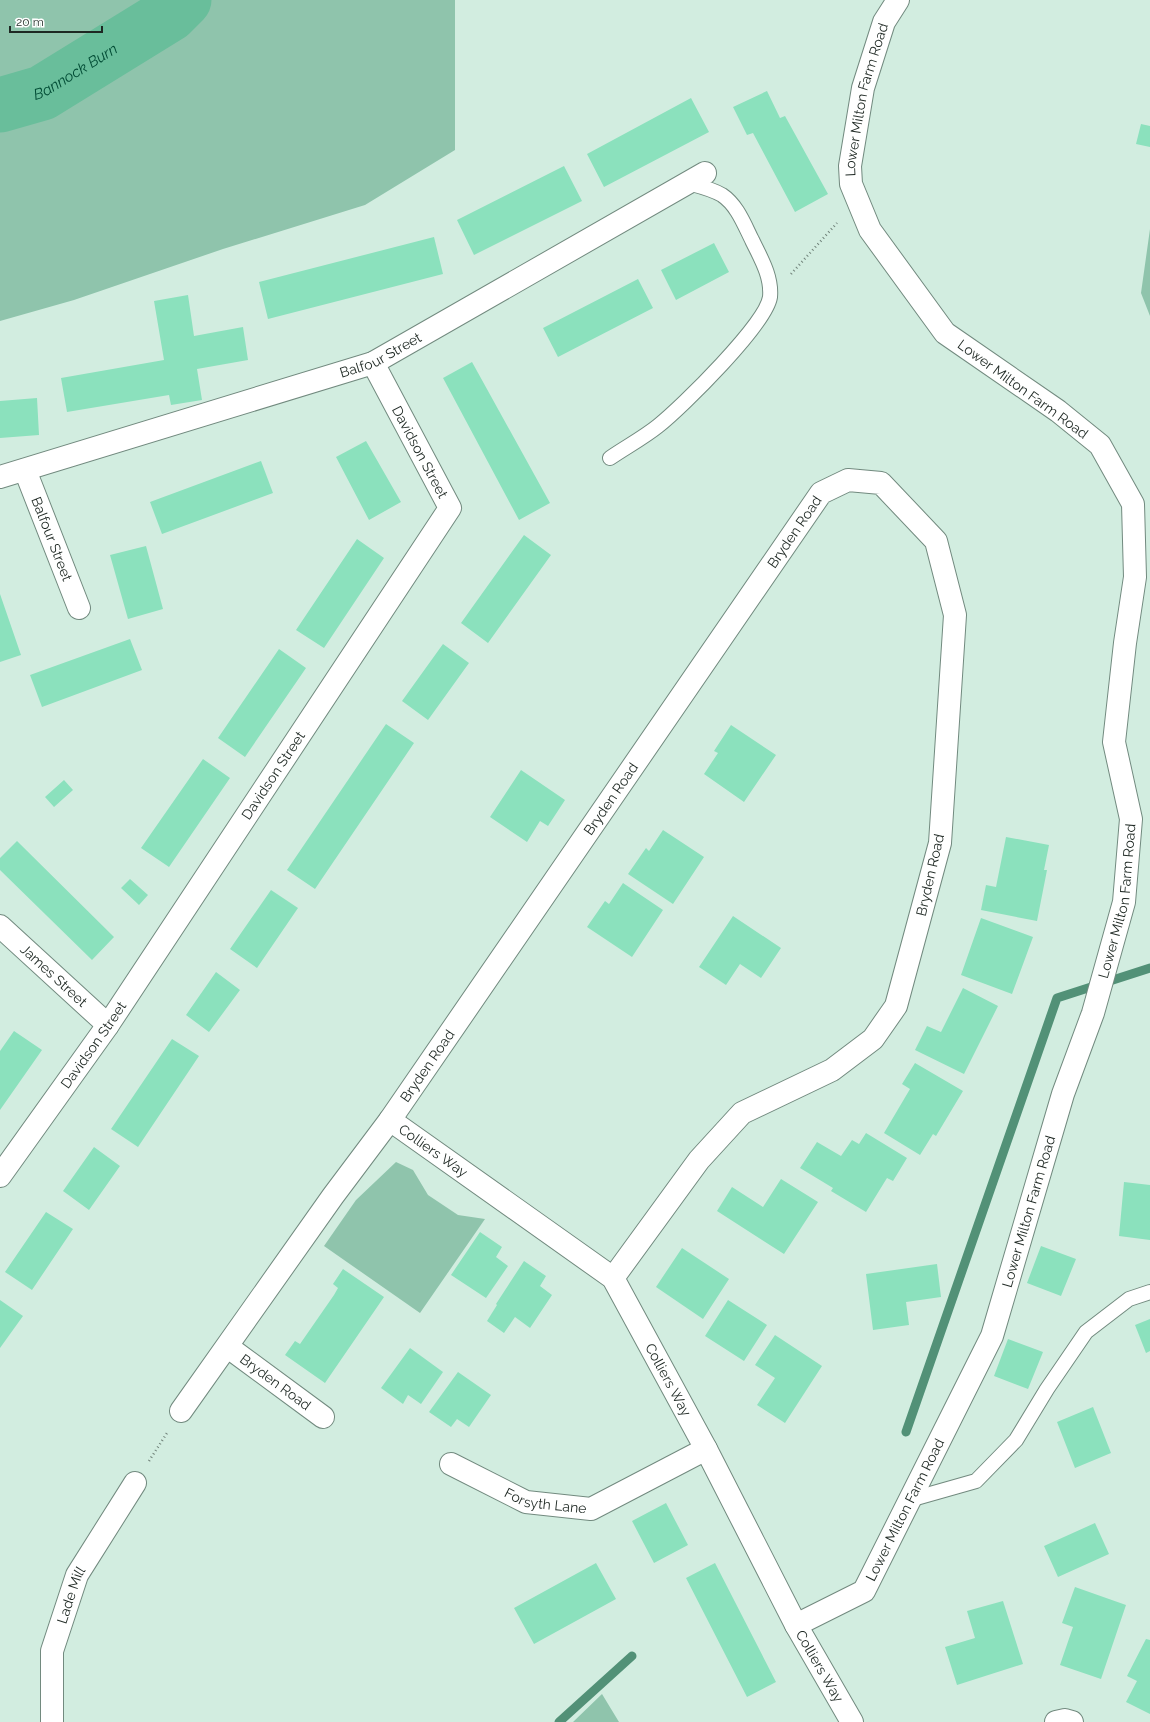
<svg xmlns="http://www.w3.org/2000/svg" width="1150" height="1722" font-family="Raleway,sans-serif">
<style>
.green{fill:#8fc4ac}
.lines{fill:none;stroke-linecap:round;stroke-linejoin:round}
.stream{stroke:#529177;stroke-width:9}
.river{stroke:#69be9b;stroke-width:55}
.building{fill:#8be1bd}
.lane-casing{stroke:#728a7f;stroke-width:16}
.street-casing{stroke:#728a7f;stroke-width:24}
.path{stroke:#708279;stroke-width:2.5;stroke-dasharray:1 3;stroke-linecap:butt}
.lane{stroke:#fff;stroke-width:14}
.street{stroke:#fff;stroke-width:22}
.labels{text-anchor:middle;stroke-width:3;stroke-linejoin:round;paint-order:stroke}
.street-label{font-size:14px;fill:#1e2823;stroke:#fff}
.water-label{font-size:15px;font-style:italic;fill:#004b34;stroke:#fff}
</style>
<rect width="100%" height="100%" fill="#d2ede0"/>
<path class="green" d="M0,0H455V150L365,205L223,249L74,300L0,321Z
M1150,229V316L1141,293Z
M396,1162L413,1170L428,1195L458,1215L485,1219L420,1313L324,1246L356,1200Z
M602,1694L619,1722H573Z"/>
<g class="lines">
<path class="stream" d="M906,1432L1057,998L1150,968
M559,1722L632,1656"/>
<path class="river" id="s1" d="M0,105L42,93L170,14L184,0"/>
</g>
<path class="building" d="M767,91L780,118L785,116L828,194L795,212L753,133L747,135L733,107Z
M691,98L709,132L604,187L587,154Z
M1141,124L1150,126V147L1136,144Z
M564,166L582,201L474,255L457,220Z
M434,237L443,274L268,319L259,282Z
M714,243L729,272L676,300L661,270Z
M638,279L653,308L558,357L543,328Z
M188,295L194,336L243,327L248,360L197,369L202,400L171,405L169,395L67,412L61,378L164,360L154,301Z
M472,362L550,503L519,520L443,378Z
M37,398L39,435L0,438V401Z
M366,441L401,502L369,520L336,457Z
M261,461L273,493L162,534L150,502Z
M524,535L551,555L488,643L461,623Z
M357,539L384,558L324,648L296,630Z
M146,546L163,609L128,619L110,555Z
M0,594L21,655L0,662Z
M130,639L142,670L42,707L30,675Z
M443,644L469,663L428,720L402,701Z
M279,649L306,668L245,757L218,738Z
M386,724L414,743L315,889L287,870Z
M731,725L776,755L744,802L704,774L718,753L714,751Z
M203,759L230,778L169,867L141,848Z
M521,770L565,800L548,826L540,821L527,842L490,817Z
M64,780L73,790L54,807L45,797Z
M663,830L704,857L673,904L628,874L646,848L649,851Z
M1006,837L1049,845L1044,870H1047L1037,921L981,910L986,885L996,887Z
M17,841L114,937L92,960L0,870V858Z
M130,879L148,895L139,905L121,888Z
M623,883L663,910L632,957L587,927L605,901L609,904Z
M271,890L298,908L257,968L230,949Z
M733,916L781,948L761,978L740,964L726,985L699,967Z
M981,918L1033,937L1012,994L961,975Z
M216,972L240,990L209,1032L186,1015Z
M963,988L998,1006L964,1074L915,1050L927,1026L941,1032Z
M14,1031L42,1050L0,1110V1051Z
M172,1039L199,1056L138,1147L111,1129Z
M915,1063L963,1091L936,1136L933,1134L920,1155L884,1133L910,1089L902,1084Z
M866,1133L907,1158L893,1181L887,1178L866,1212L831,1191L833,1188L800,1168L817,1142L841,1156L852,1140L859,1144Z
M94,1147L120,1166L89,1210L63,1191Z
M781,1179L818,1202L784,1254L717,1211L732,1187L763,1207Z
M1124,1182L1150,1185V1240L1119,1236Z
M46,1212L73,1229L32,1290L5,1272Z
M480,1232L502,1247L496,1257L508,1266L486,1298L451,1275Z
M1041,1246L1076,1259L1061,1296L1027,1283Z
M682,1248L729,1279L703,1319L656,1287Z
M524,1261L546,1276L540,1286L552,1295L530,1328L515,1317L504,1333L487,1321L497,1305L496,1304Z
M937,1264L941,1297L906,1302L909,1325L873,1330L866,1274Z
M343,1269L384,1297L325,1383L285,1355L295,1341L300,1344L334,1295L338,1288L333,1284Z
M0,1300L23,1316L0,1348Z
M728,1300L767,1325L744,1361L705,1336Z
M1150,1319V1351L1146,1353L1135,1325Z
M775,1335L822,1366L785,1423L757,1405L775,1378L755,1365Z
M1008,1339L1043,1352L1028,1389L994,1376Z
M410,1348L443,1372L421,1404L408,1395L403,1404L381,1388Z
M458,1372L491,1395L469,1427L457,1419L451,1427L429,1412Z
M1093,1407L1111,1453L1075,1468L1057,1422Z
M666,1503L688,1545L654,1563L632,1521Z
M1095,1523L1109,1554L1058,1577L1044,1546Z
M596,1563L616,1599L534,1644L514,1608Z
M715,1563L776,1682L747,1697L686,1578Z
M1075,1587L1126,1605L1101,1679L1060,1665L1073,1627L1062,1623Z
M1003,1601L1023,1664L957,1685L945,1647L975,1638L967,1611Z
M1146,1639L1150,1640V1714L1126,1702L1137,1681L1127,1676Z"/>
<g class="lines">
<g class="lane-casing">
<path id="lane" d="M610,458C626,447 643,438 658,426C682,407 766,324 770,297C772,276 760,257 752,240C744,224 737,205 722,195C712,189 699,186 688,183
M909,1500L976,1481L1016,1440L1047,1389L1086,1332L1129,1299L1150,1292"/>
</g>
<g class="street-casing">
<g id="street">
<path id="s2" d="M25,470L79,608"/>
<path id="s3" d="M0,477L373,363L705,173"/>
<path id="s4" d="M0,926L108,1025"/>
<path id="s5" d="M390,1120L613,1278L706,1449L796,1625L852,1722"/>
<path id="s6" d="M0,1176L108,1025L450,508L373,363"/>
<path id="s7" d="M228,1347L323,1417"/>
<path id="s8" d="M181,1411L333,1196L390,1120L821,493L848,480L881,483L936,541L955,615L940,843L896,1006L873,1039L832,1070L742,1113L699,1160L613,1278"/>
<path id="s9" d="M451,1464L526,1502L591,1509L706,1449"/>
<path id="s10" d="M796,1625L864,1591L992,1336L1063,1094L1093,1013L1124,902L1131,819L1114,742L1125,643L1135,577L1133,504L1100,445L1058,411L945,333L870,230L851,184L850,166L863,88L884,22L898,0"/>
<path id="s11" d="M52,1722V1651L77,1575L135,1483"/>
<path d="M1056,1722L1065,1720L1072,1722"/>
</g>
</g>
<path class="path" d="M791,274L837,223
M149,1461L167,1433"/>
<use href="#lane" class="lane"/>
<use href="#street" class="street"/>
</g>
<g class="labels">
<g class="street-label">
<text dy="5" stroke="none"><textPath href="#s10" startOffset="1739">Lower Milton Farm Road</textPath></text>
<text dy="5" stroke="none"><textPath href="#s3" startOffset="400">Balfour Street</textPath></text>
<text transform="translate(1023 389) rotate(36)" y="5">Lower Milton Farm Road</text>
<text transform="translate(420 452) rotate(62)" y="5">Davidson Street</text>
<text dy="5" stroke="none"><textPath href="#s8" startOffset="1072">Bryden Road</textPath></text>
<text dy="5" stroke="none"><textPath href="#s2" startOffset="74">Balfour Street</textPath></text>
<text dy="5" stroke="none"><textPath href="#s6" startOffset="485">Davidson Street</textPath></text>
<text dy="5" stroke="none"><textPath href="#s8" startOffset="748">Bryden Road</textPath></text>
<text transform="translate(930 875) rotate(-77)" y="5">Bryden Road</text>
<text dy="5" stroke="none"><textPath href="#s10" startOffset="815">Lower Milton Farm Road</textPath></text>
<text dy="5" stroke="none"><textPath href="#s4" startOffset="73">James Street</textPath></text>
<text dy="5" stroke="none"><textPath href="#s6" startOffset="161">Davidson Street</textPath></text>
<text dy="5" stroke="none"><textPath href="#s8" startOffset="424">Bryden Road</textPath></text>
<text dy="5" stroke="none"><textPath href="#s5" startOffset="53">Colliers Way</textPath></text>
<text dy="5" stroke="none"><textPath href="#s10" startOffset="491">Lower Milton Farm Road</textPath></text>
<text dy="5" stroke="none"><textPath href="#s5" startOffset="389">Colliers Way</textPath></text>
<text dy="5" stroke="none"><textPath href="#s7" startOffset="59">Bryden Road</textPath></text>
<text dy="5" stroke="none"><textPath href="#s9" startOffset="103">Forsyth Lane</textPath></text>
<text dy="5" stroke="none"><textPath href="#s10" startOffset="167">Lower Milton Farm Road</textPath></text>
<text dy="5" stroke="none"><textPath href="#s11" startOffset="130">Lade Mill</textPath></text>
<text dy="5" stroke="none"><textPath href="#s5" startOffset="713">Colliers Way</textPath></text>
</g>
<g class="water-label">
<text dy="5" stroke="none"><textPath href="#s1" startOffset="83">Bannock Burn</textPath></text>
</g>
</g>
<path d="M10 26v6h92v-6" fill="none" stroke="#1e2823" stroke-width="2"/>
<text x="16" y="26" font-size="12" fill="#1e2823" stroke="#ffffff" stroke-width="3" paint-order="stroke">20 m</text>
</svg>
